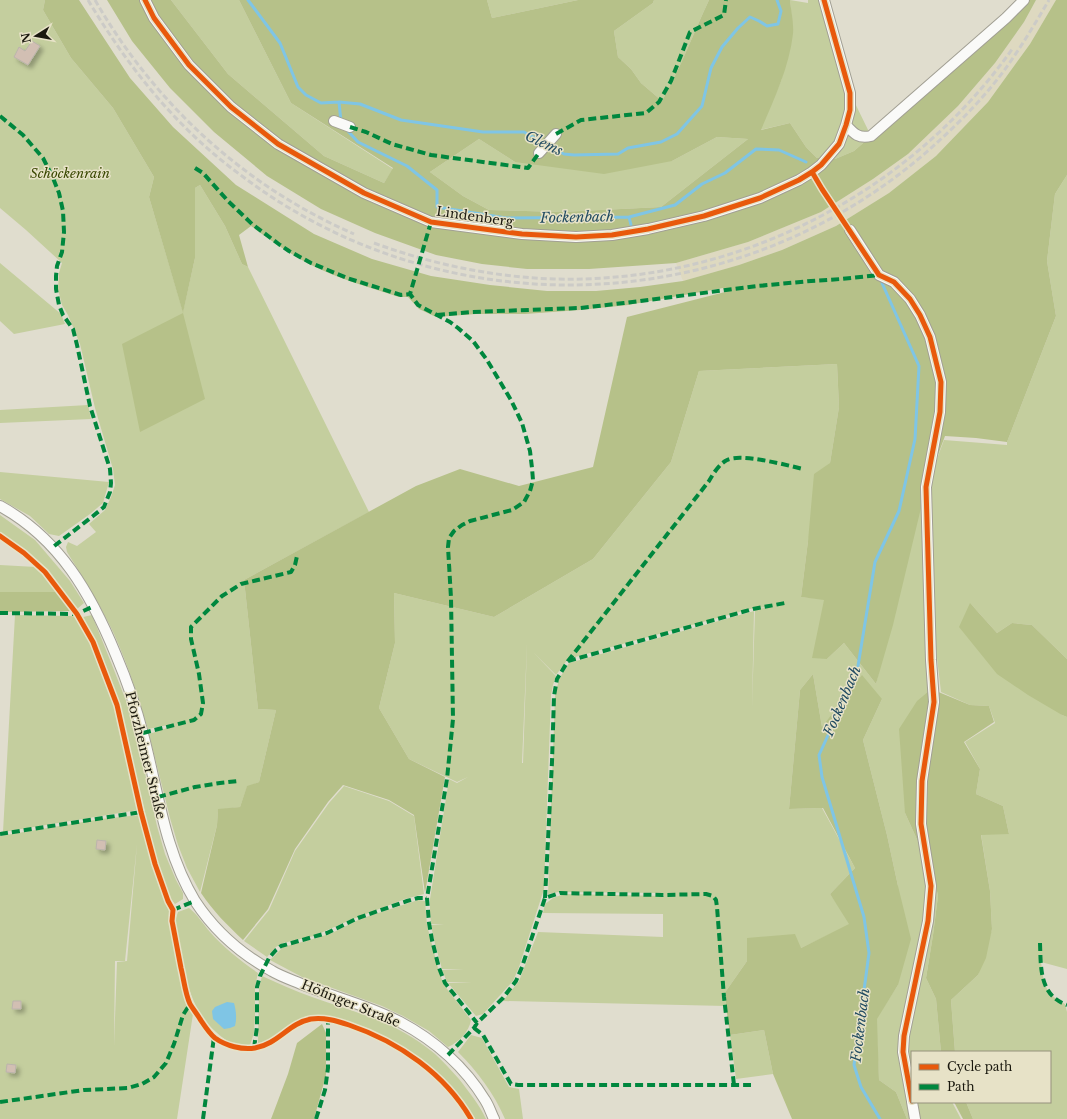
<svg xmlns="http://www.w3.org/2000/svg" width="1067" height="1119" font-family="'Libre Baskerville',serif">
<style>
.built{fill:#ded9c0}
.green{fill:#c4ce9e;fill-rule:evenodd}
.forest{fill:#b6c189;fill-rule:evenodd}
.water{fill:#7fc5e5}
.lines{fill:none;stroke-linecap:round;stroke-linejoin:round}
.stream{stroke:#7fc5e5;stroke-width:3}
.building{fill:#d2bfb3;stroke:#bbb4ac;filter:url(#shadow)}
.minor-casing{stroke:#a19f93;stroke-width:12}
.path{stroke:#cdccc8;stroke-width:2;stroke-dasharray:3 3;stroke-linecap:butt}
.minor{stroke:#fafaf8;stroke-width:10}
.rail{stroke:#cccbc7;stroke-width:3;stroke-dasharray:6 3;stroke-linecap:butt}
.quiet{stroke:#00873e;stroke-width:4;stroke-dasharray:8 4;stroke-linecap:butt}
.cycleway-casing{stroke:#e7e2c7;stroke-width:8}
.cycleway{stroke:#e8590c;stroke-width:5}
.labels{text-anchor:middle;stroke-width:3;stroke-linejoin:round;paint-order:stroke}
.park-label{font-size:13px;font-style:italic;fill:#394700;stroke:#e7e2c7}
.street-label{font-size:13px;fill:#1a180e;stroke:#e7e2c7}
.water-label{font-size:14px;font-style:italic;fill:#214b61;stroke:#e7e2c7}
</style>
<defs>
<filter id="shadow"><feDropShadow dx="3.5" dy="3.5" stdDeviation="2" flood-color="#0004"/></filter>
</defs>
<rect width="100%" height="100%" fill="#e0ddce"/>
<path class="built" d="M1036,0H1056L1030,44L988,102L936,156L889,193L836,226L782,250L739,265L683,281L676,263L748,242L821,212L873,179L908,154L958,106L995,63L1024,22Z"/>
<path class="green" d="M0,0H45L43,10L71,58L113,108L154,177L149,197L183,312L195,258V188L200,185L225,226L242,264L248,267L369,512L244,580L258,709L276,710L259,782L247,787L240,807L218,810L217,825L200,892L187,868L178,845L170,818L149,734L167,728L168,725L148,729C138,697 128,665 114,634C101,606 84,579 67,552L66,547L68,542L77,546L96,532L89,524L105,510L111,497L115,485L113,469L95,408L80,344L68,315L62,305L58,289L59,273L62,263L26,230L0,208Z
M171,0H239L291,103L393,169L384,183L324,156L228,74Z
M487,0H578L492,18Z
M654,0H709C693,34 680,69 662,101L641,83L631,69L618,57L614,31L653,3Z
M790,0L808,3V0H824L850,93L871,136L854,151L835,159L828,158H817L806,147L790,123L760,130L781,81L793,32Z
M717,137L748,139L661,207L561,212L489,210L463,196L430,172L479,139L515,162L672,161Z
M1067,175V659L1032,625L1012,623L997,633L970,603L1062,715L1067,717V969L1041,962C1044,984 1044,993 1065,1004L1067,1012V1119H973L966,1102H1050V1052H955L951,1000L978,975L992,929L990,891L981,834H1009L1003,806L976,794L980,769L965,742L995,723L989,706L970,705L941,692L934,632L936,691L905,813L934,877L938,896L933,935L926,978L936,999L941,1052H912V1102H952L961,1119H907L896,1092L879,1080L876,1019L898,985V886L887,835L863,740L882,699L822,727L813,674L800,690L789,809L822,808L855,868L830,894L851,924L801,948L747,961L726,991V1006L503,1001L519,981L538,932L663,937V914L543,913L545,904L553,898L564,894L664,896L663,893L559,892L548,894L555,696L559,679L569,663L754,611L752,708L755,609L773,607L754,608L568,659L556,675L533,652L556,676L553,685L551,695L544,889L519,967L513,981L483,1014L476,1016L448,983L472,982H447L442,970L464,969H442L434,940L431,925L444,924H431L430,912V899L449,779L457,783L468,777L457,782L409,759L379,708L395,643L394,593L494,617L593,559L671,462L699,371L837,364L839,407L830,463L808,541L801,597L824,599L827,659L844,643L876,684L916,515L944,440L1007,445V442L1056,316L1047,261L1055,194ZM527,644V645L523,763H522Z
M0,263L61,314L65,324L14,334L0,321Z
M88,405L91,419L0,423V410Z
M0,472L109,482L103,503L90,514L59,536L49,534L30,516L0,499Z
M0,515L35,540L70,581L84,603L77,609L45,570L25,552L0,534Z
M0,565L36,567L59,592H0Z
M15,615L71,616L78,617L96,653L116,708L138,810L3,832Z
M92,615L114,670L132,716L157,826L165,854L176,880L183,893V899L175,904L171,899L157,863L119,704L108,671L95,640L83,617Z
M344,786L389,801L414,816L424,894L405,899L348,921L314,936L283,943L276,947L267,957L244,941L269,910L295,851L329,803Z
M140,815L152,865L169,911V920L180,980L185,1001L193,1014L177,1119H0V836L101,819ZM137,844L127,961L117,962L114,1046L115,961H125Z
M418,900L425,901L427,925L439,972L444,985L471,1020C469,1032 459,1042 448,1047L429,1031L403,1016L382,1006L302,977L270,960L283,947L313,939L332,933L360,919Z
M189,908C198,915 203,924 210,932C224,948 241,961 258,973L255,987V1016L254,1033L250,1045C233,1045 228,1043 216,1032C185,1006 183,959 175,921L178,912Z
M262,976C278,983 295,991 312,997C351,1011 393,1021 426,1047C439,1056 448,1067 459,1079C469,1092 479,1104 486,1119H474C466,1106 458,1093 447,1082C422,1056 389,1037 356,1025C343,1020 328,1014 314,1016C304,1017 294,1022 287,1028C280,1033 274,1039 267,1042C264,1043 261,1043 258,1043L259,988Z
M764,1030L773,1074L736,1079L730,1035Z
M471,1035L482,1038L509,1087L519,1089L523,1119H505C494,1093 477,1071 458,1052Z"/>
<path class="forest" d="M45,0H79L130,78L173,127L236,185L314,234L372,259L431,276L490,285L547,291H596L640,287L683,281L739,265L782,250L836,226L889,193L936,156L988,102L1030,44L1056,0H1067V175L1055,194L1047,261L1056,316L1007,442L976,438L945,436L926,487L893,625L876,684L844,643L827,659L812,658L824,600L801,597L808,541L814,474L830,463L839,407L837,364L699,371L671,462L593,559L494,617L394,593L395,643L379,708L409,759L445,777L425,893L414,815L389,800L343,785L328,802L295,849L268,909L243,940C227,925 213,911 201,893L217,825L218,809L240,807L247,786L259,782L276,710L258,709L244,580L416,486L460,469L519,486L593,467L627,317L725,292L723,288L628,305L580,310L525,314H476L436,317L419,309L408,297H399C368,287 336,278 307,263C287,252 269,239 251,226L239,235L248,267L242,264L225,226L200,185L195,188V258L183,313L205,399L140,432L122,344L183,313L149,197L154,177L113,108L71,58L43,10Z
M107,0H171L228,74L324,156L384,183L393,168L291,103L239,0H487L492,18L578,0H654L653,3L614,31L618,57L631,69L641,83L662,101C680,69 693,34 709,0H790C791,11 794,23 793,34C789,68 774,99 761,130L790,123L806,147L817,158H828L835,159L854,151L1026,0H1036L1024,22L995,63L958,106L908,154L873,179L821,212L748,242L676,263L589,269H527L482,264L436,255L375,233L321,209L267,176L214,132L170,88L132,41ZM717,137L748,139L661,207L561,212L489,210L463,196L430,172L479,139L515,162L604,174L672,161Z
M0,592H59L71,611L0,612Z
M970,603L997,633L1012,623L1032,625L1067,659V717L1062,715L1028,695L997,674L959,627Z
M813,674L822,727L862,675L882,699L863,740L887,835L898,886L911,939L898,985L877,1019L879,1080L896,1092L907,1119H792L773,1074L764,1030L730,1035L726,1006V991L747,961V938L795,934L801,948L849,924L830,894L855,868L823,808L789,809L800,690Z
M929,691H936L970,705L989,706L994,722L964,742L980,769L976,794L1003,806L1009,834L981,835L990,891L992,929L986,958L978,975L951,1000L955,1052H941L936,999L926,978L933,935L938,896L934,877L905,813L899,729L917,701Z
M322,1024L326,1033V1075L314,1119H271L288,1074L297,1043Z
M954,1102H966L973,1119H963Z"/>
<path class="water" d="M227,1002L234,1003C236,1011 237,1017 235,1026L230,1028L224,1029L213,1019L212,1011L215,1007Z"/>
<g class="lines">
<path class="stream" d="M248,0L280,43L298,87L306,95L321,103L339,102L360,104L401,120L483,132H524L544,143
M339,102L341,122
M347,130L358,142L407,166L437,190V207L506,218L629,217L675,205L702,184L725,173L756,149L779,150L806,162
M549,146L564,154L574,155L618,154L628,148L661,142L677,134L702,106L711,68L722,47L738,28L750,17L759,21L767,26L778,24L781,11L777,0
M629,217L631,225
M880,1119L861,1087L854,1065L869,953L864,917L822,777L819,755L857,672L875,562L899,511L915,439L919,366L882,283"/>
</g>
<path class="building" d="M32,41L40,46L28,65L14,57L19,47L25,51Z
M97,840L106,841L105,850L96,849Z
M13,1001H21V1009H12Z
M7,1064L16,1065L15,1073L6,1072Z"/>
<g class="lines">
<g class="minor-casing">
<path id="minor" d="M145,0L154,18L189,65L231,107L278,144L364,193L431,222L522,234L576,237L612,235L648,229L704,216L760,198L799,180L812,172L821,165L839,144L846,125L850,110V93L824,0
M334,121L350,127
M846,125C854,134 859,139 871,136L1006,18L1024,0
M539,153L556,134
M850,230L879,275L894,282L910,299L920,315L930,337L941,382L940,412L926,487L931,660L934,702L922,781L921,824L931,886L928,921L904,1036L903,1052L912,1101
M0,506C60,539 91,594 116,655C127,681 136,707 143,734C158,790 164,850 195,901C214,930 241,954 272,971C282,977 295,981 306,986C337,998 370,1006 400,1022C434,1040 465,1067 485,1100C489,1106 491,1113 494,1119
M912,1102L915,1119"/>
</g>
<path class="path" d="M817,179L822,189"/>
<use href="#minor" class="minor"/>
<path class="rail" d="M88,0C128,67 178,130 242,176C293,215 353,245 415,263C599,317 801,270 941,139C965,117 989,92 1008,65C1023,44 1036,22 1049,0
M95,0C155,104 244,186 354,234
M374,243C431,264 493,277 554,279C735,284 909,195 1013,48"/>
<path class="quiet" d="M0,116L23,135L43,158L53,178L59,193L63,211L64,232L62,252L57,266L56,276V289L59,305L63,315L73,329L77,345L90,406L110,469L111,483L110,492L104,507L93,516L53,547
M350,127L366,132L392,144L431,155L528,168L539,153
M556,134L581,120L646,113L659,102L671,81L690,32L724,15L726,0
M195,168L203,173L228,201L252,224L280,245L289,251L311,263L347,278L401,295L410,294
M431,222L410,294L418,305L450,322L458,328L473,341L487,360L511,400L522,423L530,451L532,468L533,480L530,491L524,502L512,510L470,521L462,525L454,531L449,538L448,547L451,598L453,719L447,779L427,898L429,923L432,940L439,968L445,983L477,1023
M437,315L472,312L580,308L624,303L758,286L811,281L841,279L879,275
M0,613L77,614L94,606
M568,661L753,609L785,603
M143,733L194,720L201,714L203,703L199,674L191,639V627L222,596L241,584L291,572L295,565L297,556
M158,797L195,787L220,783L238,781
M0,834L141,812
M545,898L552,762L554,696L557,679L568,661L709,481C713,474 719,464 727,460C740,453 787,465 803,469
M173,910L195,901
M1040,943C1041,968 1039,995 1067,1005
M474,1028L483,1035L511,1084L518,1085H751
M254,1048L257,1027V987L260,976L269,958L276,950L281,946L327,933L358,918L407,901L418,898H427
M448,1055L474,1028L477,1023L503,998L516,981L522,967L545,898L560,893L662,895L706,894L713,896L716,900L717,907L724,997L734,1085
M0,1102L84,1090L128,1088L142,1084L154,1077L166,1063L174,1044L183,1015L190,1004
M203,1119L214,1037
M316,1119L325,1090L328,1068V1019"/>
<g class="cycleway-casing">
<path id="cycleway" d="M145,0L154,18L189,65L231,107L278,144L364,193L431,222L522,234L576,237L612,235L648,229L704,216L760,198L799,180L812,172L821,165L839,144L846,125L850,110V93L824,0
M812,172L822,189L879,275L894,282L910,299L920,315L930,337L941,382L940,412L926,487L931,660L934,702L922,781L921,824L931,886L928,921L904,1036L903,1052L912,1101
M0,536L24,553L45,572L77,614L93,642L117,705L141,812L155,864L168,901L173,910L172,921C175,937 178,953 181,968C184,980 185,993 190,1004C193,1009 197,1014 200,1019C204,1025 209,1033 215,1038C226,1046 242,1050 255,1048C278,1044 289,1023 311,1019C324,1017 337,1021 349,1025C399,1042 445,1074 471,1119"/>
</g>
<use href="#cycleway" class="cycleway"/>
</g>
<g class="labels">
<g class="park-label">
<text x="70" y="178">Schöckenrain</text>
</g>
<g class="street-label">
<text transform="translate(475 216) rotate(8)" y="5">Lindenberg</text>
<text transform="translate(146 755) rotate(76)" y="5">Pforzheimer Straße</text>
<text transform="translate(351 1003) rotate(22)" y="5">Höfinger Straße</text>
</g>
<g class="water-label">
<text transform="translate(544 143) rotate(25)" y="5">Glems</text>
<text transform="translate(577 217) rotate(-1)" y="5">Fockenbach</text>
<text transform="translate(842 701) rotate(-67)" y="5">Fockenbach</text>
<text transform="translate(860 1025) rotate(-83)" y="5">Fockenbach</text>
</g>
</g>
<rect x="911" y="1051" width="140" height="52" fill="#e7e2c7" stroke="#95917d"/>
<rect x="919" y="1064" width="20" height="6" fill="#e8590c" stroke="#95917d"/>
<text x="947" y="1071" font-size="12" fill="#1a180e">Cycle path</text>
<rect x="919" y="1084" width="20" height="6" fill="#00873e" stroke="#95917d"/>
<text x="947" y="1091" font-size="12" fill="#1a180e">Path</text>
<g transform="translate(36 36) rotate(259)" stroke="#e7e2c7" stroke-width="3" paint-order="stroke">
<path d="M0-3L7 15L0 10L-7 15Z" fill="#1a180e"/>
<text y="-6" font-size="11" font-weight="bold" text-anchor="middle" fill="#1a180e">N</text>
</g>
</svg>
